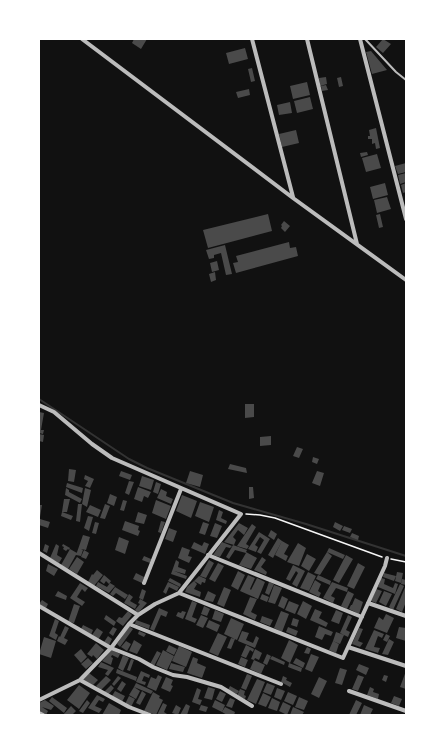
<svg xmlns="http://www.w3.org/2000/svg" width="445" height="754" font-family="'Golos Text',sans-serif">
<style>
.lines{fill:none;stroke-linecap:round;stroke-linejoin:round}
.stream{stroke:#333;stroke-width:2}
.building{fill:#4a4a4a}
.path{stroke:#f5f5f5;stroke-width:1.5}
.service{stroke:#bcbcbc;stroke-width:2}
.minor{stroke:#bcbcbc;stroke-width:4}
</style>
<rect width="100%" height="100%" fill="#111"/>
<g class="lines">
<path class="stream" d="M39,399L129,459L147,468L233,503L306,524L406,556"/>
</g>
<path class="building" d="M134,39H147L141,49L132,43Z
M383,39L391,44L383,53L376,47Z
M245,48L248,59L229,64L226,53Z
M371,51L387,70L372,74L366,52Z
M252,68L255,81L251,82L248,69Z
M326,77L327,84L320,86L319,78Z
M341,77L343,86L339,87L337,78Z
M307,82L310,95L293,99L290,86Z
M326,85L328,90L322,91L321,86Z
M249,89L250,95L238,98L236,92Z
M310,97L313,109L297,113L294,101Z
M290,102L292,113L279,115L277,105Z
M376,128L380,148L376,149L375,143L372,144V139H368V136H370L369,130Z
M296,130L299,143L282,147L279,134Z
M367,152L368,155L361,157L360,153Z
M377,154L381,168L366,172L362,158Z
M406,163V172L398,174L395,166Z
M406,173V182L400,184L398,175Z
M385,183L388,195L373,199L370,187Z
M406,183V192L403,193L401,185Z
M387,197L391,209L377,213L374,200Z
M268,214L272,231L208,248L203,230Z
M380,214L383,227L379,228L376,215Z
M284,221L290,226L285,232L281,228L282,226L281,225Z
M289,242L290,248L296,247L298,256L236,273L233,263L238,262L236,256Z
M225,245L232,274L226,275L221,253L214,255V258L209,259L206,250Z
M217,261L219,270L212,272L210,263Z
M215,272L216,280L211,282L209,274Z
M245,404H254V417L245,418Z
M39,412L44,413L41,430H44L43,434L39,433Z
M39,434L44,435L43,442L39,441Z
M271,436V445L260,446V437Z
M297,447L303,449L299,458L293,456Z
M313,457L319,459L317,464L312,462Z
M230,464L246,468L247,473L228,469Z
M69,469L76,470L74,482L68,481Z
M121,471L132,475L130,480L119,476Z
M190,471L203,475L200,487L186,483Z
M317,471L324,473L320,486L312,483Z
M85,475L94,479L90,488L85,486L88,481L84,479Z
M142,476L154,480L151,490L139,486Z
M129,481L134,482L129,495L125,493Z
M156,482L161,484L158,494L153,492Z
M67,483L83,488L82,493L66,487Z
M138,487L151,492L148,498L144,496L142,502L134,499Z
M249,487H253L254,498L249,499Z
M66,488L69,490V492L82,499L80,503L65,495Z
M85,488L91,490L87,507L82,504Z
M161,489L167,492L166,496L173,499L171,504L157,498Z
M110,494L117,497L114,506L107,503Z
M182,495L197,501L191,518L176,511Z
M64,499H70L67,512H62Z
M123,500L127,501L124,511L120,510Z
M156,500L171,506L166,519L152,513Z
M200,502L214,507L209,522L195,516Z
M78,504H82L80,522L76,521Z
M105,504L110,506L105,519L100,518Z
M39,505H42L40,517H39Z
M90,505L101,510L98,517L86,512Z
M219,510L223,512L221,518L227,521L226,524L216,520Z
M62,512L73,516L71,520L61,516Z
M138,512L147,515L144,524L135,522Z
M88,516L93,517L89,531L84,528Z
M40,519L50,522L48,528L39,525Z
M125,521L139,526L138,530L140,531L138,536L122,530Z
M161,521L165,522L161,533L158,532Z
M95,522L99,523L96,534L92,533Z
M203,522L209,524L205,535L199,533Z
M335,522L343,526L340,531L333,527Z
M215,523L222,526L217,538L210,536Z
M239,523L248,528L244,535L238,530L233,537L236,540L234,545L224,542Z
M252,524L256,527L246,544L249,546L247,549L237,546Z
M344,526L352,529L350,533L342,530Z
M169,528L177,531L173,542L165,539Z
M271,530L277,534L274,540L268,536Z
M259,532L270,539L261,554L257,552L264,540L260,537L255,545L258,547L256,552L248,549Z
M352,533L359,536L358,540L350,537Z
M83,535L90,537L86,550L81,549L83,550L81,556L76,555Z
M119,537L129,541L125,554L115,550Z
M278,538L282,541L273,558L268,555Z
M282,541L289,545L284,554L288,556L286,561L275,555Z
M194,542L202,546L204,542L209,544L205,554L191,548Z
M222,542L232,546L230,548L226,547L220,557L213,555Z
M298,543L306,548L299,566L287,562Z
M45,544L49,546L47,553L43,551Z
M56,544L59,546L57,555L62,558L59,563L50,558Z
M63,544L70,548L69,550L68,549L66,551L63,549L64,547L62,546Z
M233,545L247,550L246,552L257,558L251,569L239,565L246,553L235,550L229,559L226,557Z
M182,547L190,550L188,556L192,557L189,563L178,558Z
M329,548L345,555L343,559L327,552Z
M70,549L77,553L68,569L61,565Z
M84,550L89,553L86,559L81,557Z
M327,552L332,556L320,575L314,573Z
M307,554L316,559L309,571L301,566Z
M346,555L353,559L339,583L333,580Z
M144,556L151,559L150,563L142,560Z
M77,557L84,562L77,574L69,569Z
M262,557L266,560L261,567L267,572L266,575L254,570Z
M176,560L179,562L178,567L186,570L185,574L174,571L187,576L186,579L171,574Z
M209,560L214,563L206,578L200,576Z
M218,563L224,566L215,582L209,579Z
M358,563L365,567L354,589L347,586Z
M48,564L58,569L54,576L46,571Z
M293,565L305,571L297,587L292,584L298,573L296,571L290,581L286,579Z
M97,570L103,575L94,586L88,582L92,574L93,575Z
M238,571L245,575L238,590L231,586Z
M308,572L316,576L309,591L300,588Z
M397,572L403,573L401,583L395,581Z
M136,573L144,577L142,583L133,579Z
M384,573L396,576L394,581L383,577Z
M104,575L111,581L109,584L106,581L104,584L100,581Z
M248,575L255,578L250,589L251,590L257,578L265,582L258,599L240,591Z
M318,575L331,581L330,585L316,579Z
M199,576L206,579L205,583L202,582L201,585L194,581Z
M170,578L181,584L180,587L168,581Z
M381,578L385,579L384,584L393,588L395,583L398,584L395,594L378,587Z
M402,579L406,580V602L402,612L396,609L406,585L401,584Z
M315,580L321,584L318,591L321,593L319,597L309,592Z
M194,581L197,584L194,589L201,592L200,597L185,592L187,587Z
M98,582L107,587L110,583L115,586L109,593L96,586Z
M168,582L179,587L177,591L169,587L166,594L163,592Z
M269,582L274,584L269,595L265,593Z
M332,582L348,588L347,592L336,588L331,596L335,598L333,603L323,598Z
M80,583L88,588L85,592L82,589L77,597L85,602L82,606L70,598Z
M400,584L404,586L393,610L389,607Z
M274,585L282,588L275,604L268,602Z
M115,587L128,595L125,599L116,593L113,596L110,594Z
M224,587L231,590L224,607L217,604Z
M142,589L146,591L143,600L139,598Z
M376,589L382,591L376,603L371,601Z
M58,591L67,596L66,600L55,596Z
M208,591L216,595L213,602L204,600Z
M348,591L354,594L347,609L341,606Z
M384,591L392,594L386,606L379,602Z
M129,594L133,597L130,601L137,605L135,609L124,603Z
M262,594L269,597L267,602L260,599Z
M282,596L288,599L284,609L278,606Z
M250,597L257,599L251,612L257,615L255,620L243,614Z
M355,598L363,602L359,614L349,609L351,605H352Z
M140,599L147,603L138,613L135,610L140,604L138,603Z
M42,600L48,604L46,608L39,604Z
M192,601L197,603L192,617L197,619L195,623L185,619Z
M289,601L299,605L295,614L285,610Z
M303,601L312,606L306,619L297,614Z
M74,604L80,606L74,623L68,622Z
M204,606L210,609L207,616L201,614Z
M159,608L168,612L166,617L161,615L154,631L150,629Z
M315,609L322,612L319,618L328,623L326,627L310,620Z
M215,610L224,614L221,622L212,619Z
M336,610L343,613L339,624L331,621Z
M128,611L132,615L123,626L116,621L119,617L122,618Z
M182,611L186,612L183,619L176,616L178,612L181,613Z
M281,611L289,614L282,632L274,628Z
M386,614L394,618L387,633L374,628L379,617L383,620Z
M106,615L116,622L114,626L104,619Z
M201,615L208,618L203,628L196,625Z
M348,615L352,617L346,630L350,632L348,637L340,633Z
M262,616L273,620L270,626L260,622Z
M231,618L244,624L237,640L224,634Z
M293,618L299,620L297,627L291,625Z
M55,619L59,621L55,633L58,635L56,640L49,636Z
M136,620L150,625L149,629L135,624Z
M209,620L220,625L217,632L206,627Z
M83,625L93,630L91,635L81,629Z
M65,626L69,628L64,638L68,640L65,645L57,641L59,636L60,637Z
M129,626L133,629L120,647L117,644Z
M319,626L333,632L331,636L325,634L322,640L315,637Z
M113,627L117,629L113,636L109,633Z
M288,627L298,631L296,636L286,632Z
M399,627L406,628V641L396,638Z
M97,628L103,632L98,640L92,635Z
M359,628L363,629L358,641L363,643L360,647L352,644Z
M374,630L384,634L382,638L378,636L374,647L380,648L378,653L365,649Z
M139,631L146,634L144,637L138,634Z
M242,631L249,633L246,640L253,643L256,636L259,638L255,648L238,641Z
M336,632L344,635L340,644L333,641Z
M218,633L227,637L218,656L209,652Z
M386,634L390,636L387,642L383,640Z
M108,636L112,639L109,645L104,642Z
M44,637L56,641L51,658L39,654Z
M231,638L235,639L231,649L227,648Z
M389,639L394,642L388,655L382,654Z
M134,640L142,645L137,654L129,651Z
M289,640L298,645L290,663L281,658Z
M126,641L131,644L127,651L121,647Z
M333,641L339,644L336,653L329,650Z
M96,643L104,650L97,659L93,655L92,657L87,654Z
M169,645L177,649L174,655L166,651Z
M246,645L254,649L253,652L250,650L246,658L241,656Z
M179,646L192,652L186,667L172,661Z
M307,647L311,649L309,654L304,653Z
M81,649L87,657L81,663L74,655Z
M255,649L262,653L259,660L255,658L254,660L251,659Z
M112,650L120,654L118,658L112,655L111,657L113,658L111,665L102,661Z
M163,650L174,656L167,670L156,665Z
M157,651L161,653L154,666L150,664Z
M267,654L271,656L267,665L263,663Z
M311,654L319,657L312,672L305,669Z
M123,655L129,658L123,671L118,668Z
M272,656L285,662L284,665L270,659Z
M193,657L198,659L197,663L206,667L202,678L187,673Z
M241,657L248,660L245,667L238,664Z
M88,658L93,663L86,669L81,664Z
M296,658L305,663L303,668L293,663Z
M131,659L134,660L130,671L127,670Z
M254,660L265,665L261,674L250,669Z
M101,662L114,668L108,676L105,674L108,670L98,667Z
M171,663L185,667L183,672L169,669Z
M289,663L302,668L301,672L288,667Z
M359,664L369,668L366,675L356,670Z
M340,668L347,670L342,685L335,683Z
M117,669L137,677L136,681L116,673Z
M141,671L150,675L149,678L144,676L142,681L146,682L145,685L136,682Z
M406,671V689L400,687Z
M89,673L98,680L93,685L82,680Z
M247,674L252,676L246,690L241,688Z
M158,675L162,677L156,691L147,687L151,677L156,679Z
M358,675L364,677L358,691L352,689Z
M384,675L388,676L386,682L382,680Z
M106,676L111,680L101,690L96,686Z
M118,676L121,678L114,686L112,684Z
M283,676L287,678L286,680L292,683L290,687L281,682Z
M166,677L173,680L171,685L173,686L170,692L161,688Z
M319,677L327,681L319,698L311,694Z
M257,679L265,682L256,704L247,700Z
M122,681L126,684L121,692L117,689Z
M136,683L153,691L151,694L134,687Z
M267,683L275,686L271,695L263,692Z
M79,685L90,693L79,709L67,700Z
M111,685L114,688L108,695L104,692Z
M230,686L239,691L237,694L228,690Z
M134,687L140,691L136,699L129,695Z
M208,687L215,689L212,700L204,698Z
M370,687L374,689L373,692L379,694L378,699L367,695Z
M197,688L201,690L198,699L202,700L200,705L192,702Z
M277,688L285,691L281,700L274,697Z
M240,689L245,691L244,695L246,696L245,699L237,696Z
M115,691L125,696L122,702L112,696Z
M142,691L146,694L140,705L136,703Z
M220,691L226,694L222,702L216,699Z
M153,692L160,696L159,698L163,700L156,715L144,711Z
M288,692L297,696L293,705L284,701Z
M263,693L271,697L266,707L258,704Z
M97,695L105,699L103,702L99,700L95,706L102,709L99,713L88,708Z
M129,696L135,699L131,707L125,704Z
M394,696L402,699L399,706L391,703Z
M52,697L67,708L64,713L49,701Z
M299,697L308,701L304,710L295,707Z
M230,698L235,700L232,708L226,706Z
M272,698L280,702L277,711L268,708Z
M45,700L54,706L51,710L42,707L48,711L46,715L39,711V703Z
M87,700L90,703L83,713L79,711Z
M215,700L225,705L222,712L212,707Z
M356,700L362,703L356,715H349Z
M283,702L291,706L287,715L279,711Z
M109,703L121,710L119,715H102Z
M163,703L167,705L164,712L167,714L166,715H157Z
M186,704L190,706L187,715H180Z
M176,705L181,708L178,715L172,713Z
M201,705L208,707L206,712L199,710Z
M364,705L373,709L370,715H360Z
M71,706L76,711L72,715H63Z
M225,707L235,712L234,715H227L222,712Z
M293,707L304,712L302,715H290Z"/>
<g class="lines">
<path class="path" d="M246,514L260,515L275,518L382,557
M391,559L406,562"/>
<path class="service" d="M365,39L396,72L406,80"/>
<path class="minor" d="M82,39L293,198L406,280
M252,39L293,197
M307,39L357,244
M360,39L406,219
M39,405L54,412L92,444L112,458L241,514L179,593L155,604L138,615L129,624L111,648L80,680L39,700
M39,553L138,615
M208,555L362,617
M144,583L181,489
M179,593L343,658L385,566L387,558
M368,603L406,616
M39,606L111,648L139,659L153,667L173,675L187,677L221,687L252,706
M129,624L281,684
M348,647L406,666
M80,680L129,707L150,715
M349,691L406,711
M39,713L43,715"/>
</g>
<rect width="445" height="754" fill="none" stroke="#ffffff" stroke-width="80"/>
</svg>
